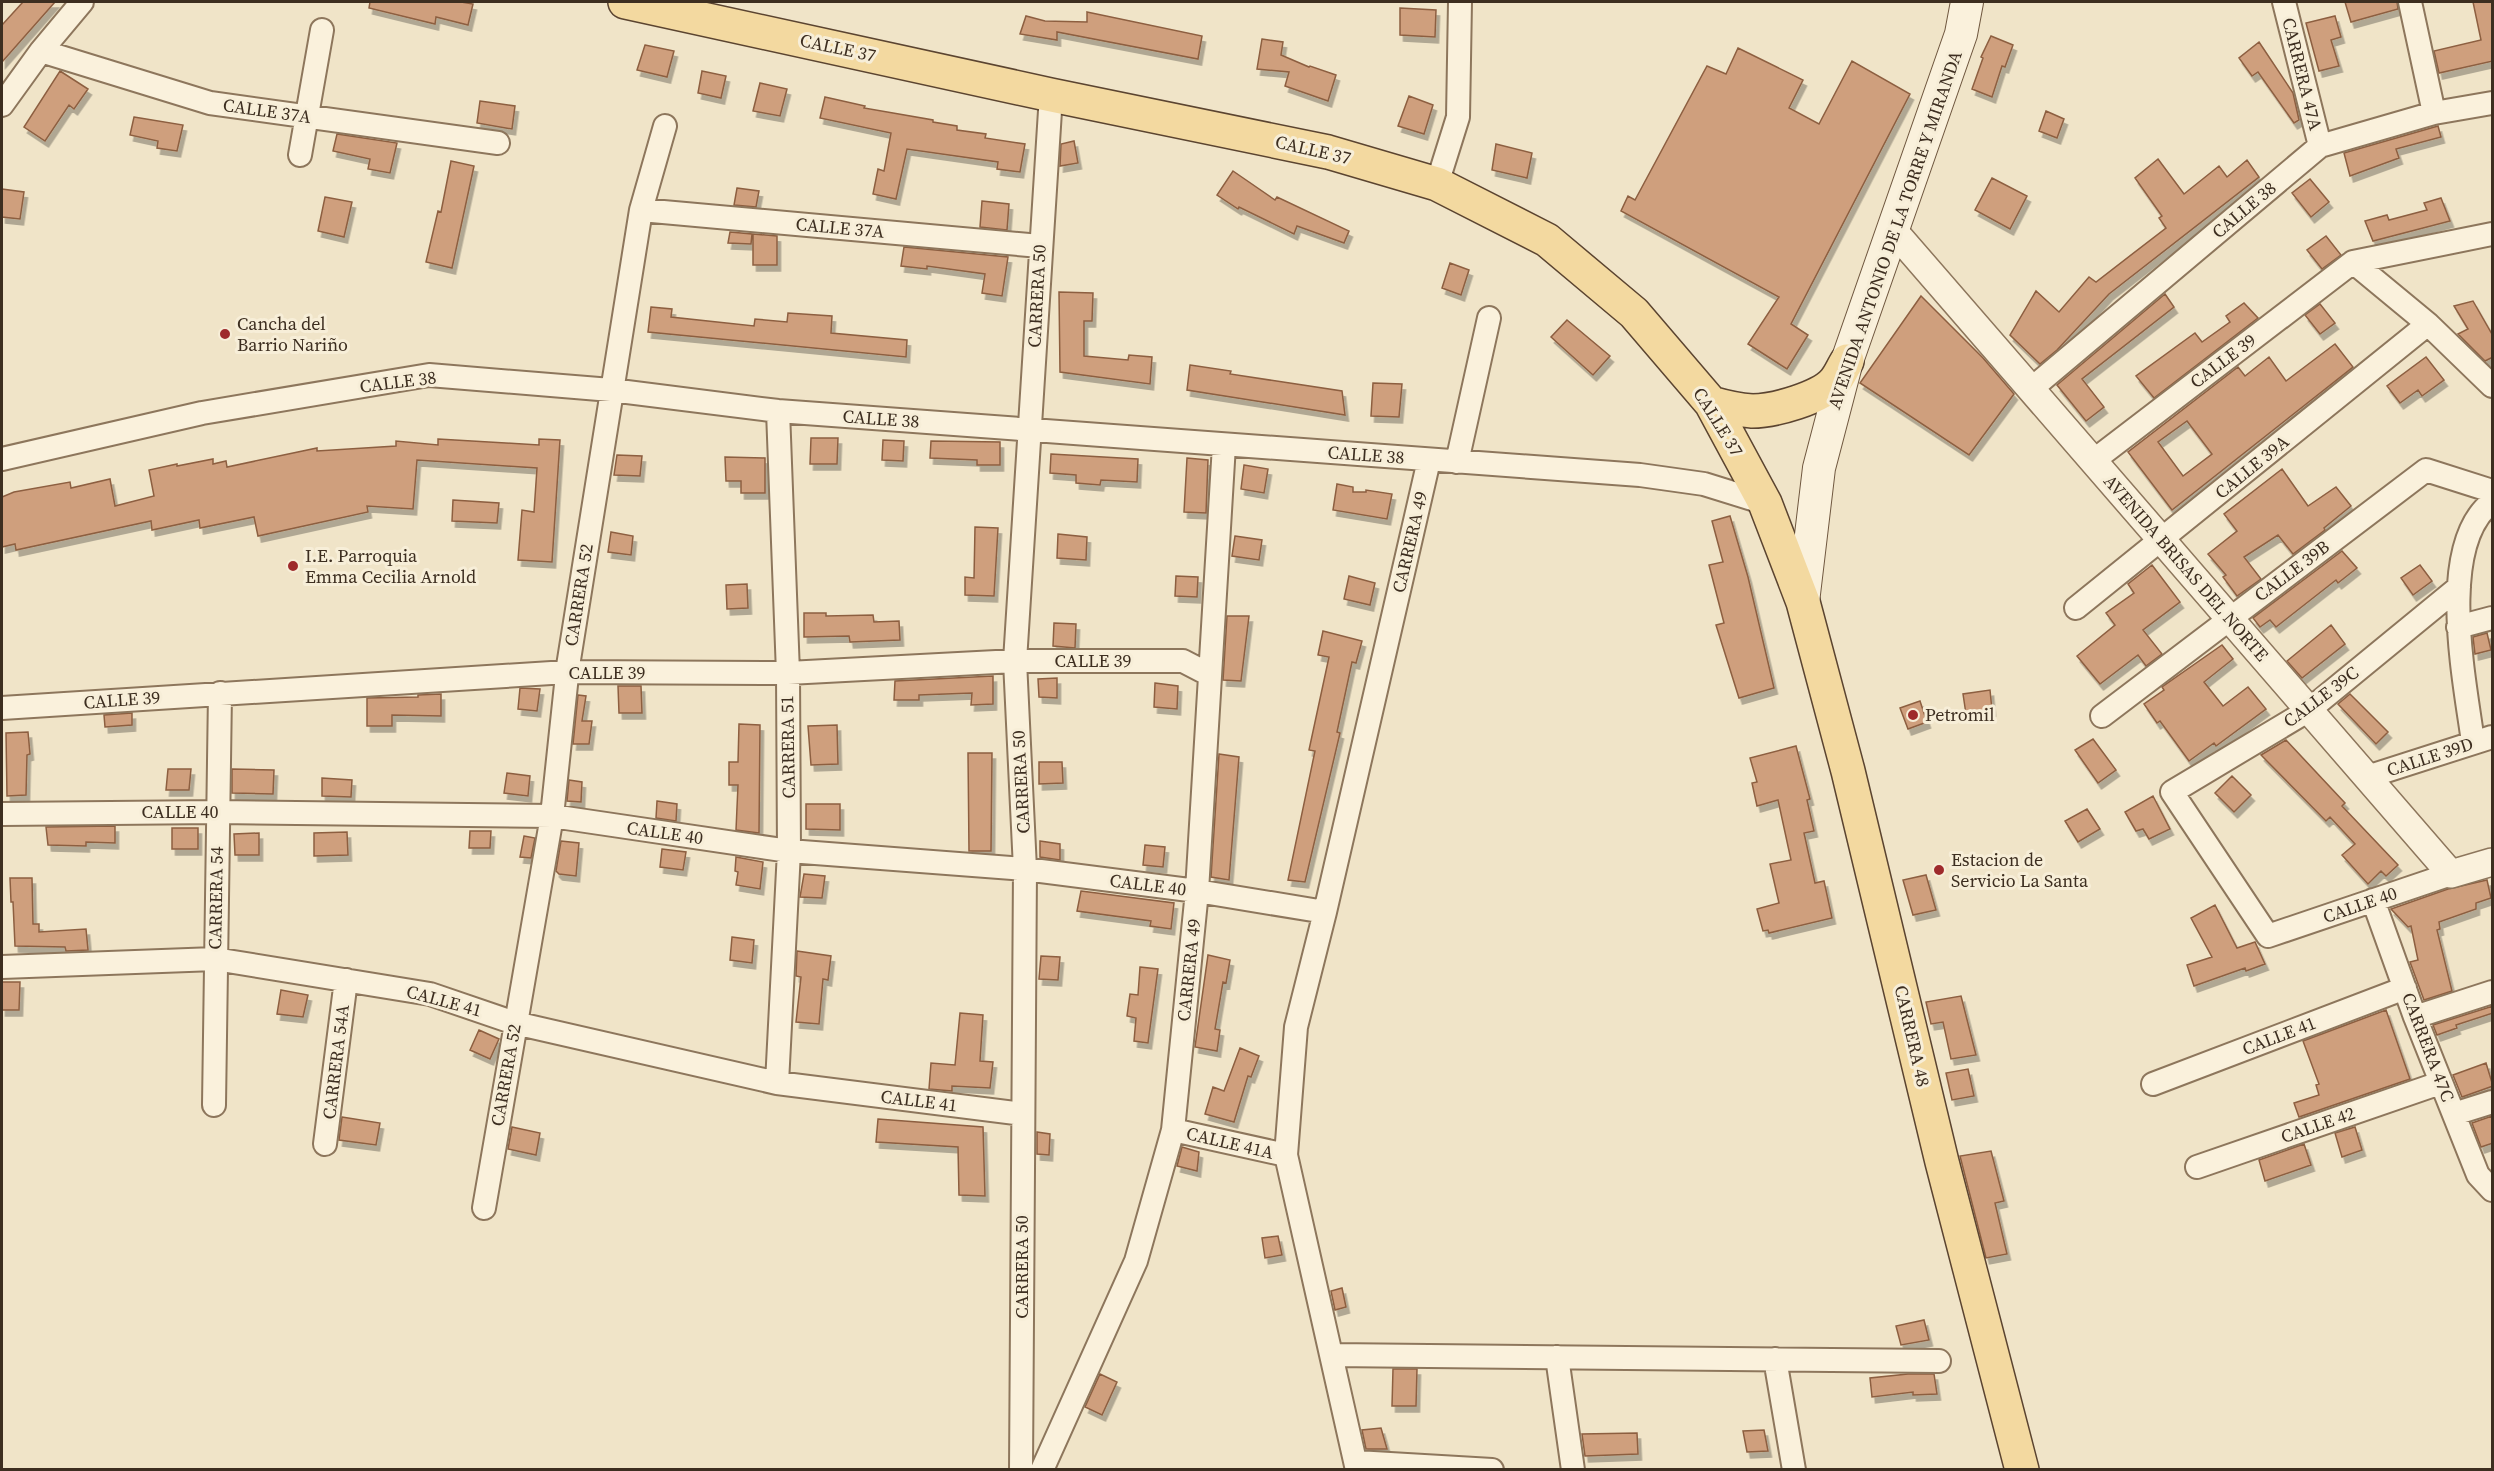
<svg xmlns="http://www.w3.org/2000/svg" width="2494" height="1471" font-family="'Source Serif 4',serif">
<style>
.building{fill:#cf9f7d;stroke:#8d5f41;stroke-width:1.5;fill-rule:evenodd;filter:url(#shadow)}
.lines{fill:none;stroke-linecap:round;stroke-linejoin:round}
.minor-casing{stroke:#8d765c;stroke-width:26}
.tertiary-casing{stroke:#8d765c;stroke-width:30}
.secondary-casing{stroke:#6f573f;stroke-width:34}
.primary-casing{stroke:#5b4430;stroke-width:36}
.minor{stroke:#faf1dc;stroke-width:22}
.tertiary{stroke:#faf1dc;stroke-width:27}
.secondary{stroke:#faf1dc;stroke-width:32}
.primary{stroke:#f3d9a0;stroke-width:33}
.poi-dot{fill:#9e2a2b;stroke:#f7eed8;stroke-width:2}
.labels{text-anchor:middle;stroke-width:6;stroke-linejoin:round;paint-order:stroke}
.street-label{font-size:18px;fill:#3d2e20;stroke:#f7eed8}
.poi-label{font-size:18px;fill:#3d2e20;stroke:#f7eed8;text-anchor:start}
</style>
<defs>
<filter id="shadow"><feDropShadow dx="3.5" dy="6" stdDeviation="0" flood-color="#0004"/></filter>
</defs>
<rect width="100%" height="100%" fill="#f0e4c8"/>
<path class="building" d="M23,2H55L2,62V25Z
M370,2H461L473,4L468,25L436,17L435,24L369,8Z
M2345,2H2397L2398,9L2351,22Z
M2473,2H2493V61L2439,73L2434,51L2481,40Z
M1400,8L1436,10L1435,37L1400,35Z
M1087,12L1202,36L1198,59L1057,32V40L1020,34L1026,16L1045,21L1087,22Z
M2335,16L2341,37L2331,40L2339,66L2319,71L2306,23Z
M1991,36L2013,45L2005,67L2002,66L1992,97L1972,89L1983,58L1981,57Z
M1262,39L1283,42L1281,55L1309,67L1310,66L1336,75L1328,101L1285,86L1289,72L1257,69Z
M2259,42L2293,93L2299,120L2294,123L2258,72L2252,76L2239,58Z
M645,45L674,51L667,77L637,70Z
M1738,48L1803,80L1789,108L1819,124L1852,61L1910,94L1791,324L1808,335L1787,369L1748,344L1779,297L1621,211L1628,196L1635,200L1707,66L1726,74Z
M60,71L88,89L74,109L69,105L45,141L24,127Z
M702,71L726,76L721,98L698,93Z
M760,83L787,89L780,116L753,111Z
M1409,96L1433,105L1424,134L1398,126Z
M825,97L865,106L864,108L933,120V122L957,126V130L986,134L985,138L1025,144L1020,172L997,169L998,162L907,149L896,199L873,194L878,169L884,171L891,133L820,118Z
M480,101L515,106L512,129L477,123Z
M2046,111L2064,119L2057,138L2039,131Z
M134,117L183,125L177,151L157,148L158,141L130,135Z
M2438,126L2441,137L2396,149L2399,158L2350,176L2344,153Z
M337,134L397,143L390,173L368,169L370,159L333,151Z
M1074,141L1078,163L1060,166L1061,144Z
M1496,144L1532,153L1527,178L1492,170Z
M2158,159L2184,194L2219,166L2227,177L2247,160L2259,177L2109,294L2057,350L2040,364L2010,335L2036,291L2059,312L2089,277L2096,282L2166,228L2159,218L2162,216L2135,178Z
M451,161L474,166L452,268L426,262L438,211L441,212Z
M1233,171L1275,200L1277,197L1349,231L1344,243L1297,226L1294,234L1239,207L1238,209L1217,195Z
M1992,178L2027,196L2010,229L1975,210Z
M2310,179L2329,202L2311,217L2292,193Z
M737,188L759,191L756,207L734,205Z
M2,189L24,192L20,219L2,217Z
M325,197L352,202L344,237L318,231Z
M2441,198L2450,221L2373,241L2365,221L2387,215L2389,220L2427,210L2424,203Z
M982,201L1009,204L1007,230L980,227Z
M730,232L752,234L751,244L728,243Z
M753,234L777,236V265H753Z
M2326,236L2341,255L2322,269L2307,250Z
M904,247L1008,257L1002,296L982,293L985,274L927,266V269L901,266Z
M1450,263L1469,270L1461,295L1442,288Z
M1059,292L1093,293L1092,321H1084V356L1128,360L1129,355L1152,357L1150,384L1060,372Z
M2165,294L2174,307L2082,379L2104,407L2086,421L2057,385Z
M1921,296L1983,358L2014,394L1969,455L1860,383Z
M2473,301L2493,336V357L2485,361L2458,334L2468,329L2454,306Z
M2244,303L2258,318L2154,398L2136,376L2195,333L2202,342L2230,322L2226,316Z
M2320,304L2335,323L2320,334L2305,315Z
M651,307L672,309L671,317L754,326L755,319L787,322L788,313L832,316L831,333L907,340L906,357L648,332Z
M1567,320L1610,356L1593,375L1551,337Z
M2335,344L2353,367L2172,510L2128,452L2238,367L2245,376L2269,357L2286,381ZM2187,421L2212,454L2183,476L2158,442Z
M2426,357L2444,380L2422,396L2418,390L2400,403L2387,386Z
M1190,365L1231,371L1230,374L1342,391L1345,415L1187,390Z
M1373,383L1402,384L1399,417L1371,416Z
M811,438H838L837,464H810Z
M438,439L539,445V439L560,440L552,562L518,560L522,510L534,512L537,468L417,460L413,509L367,506L368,512L258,536L254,517L200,528L199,520L152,530L151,521L16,550L15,544L2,547V497L14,492L70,482L71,488L110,479L115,506L154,496L149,470L177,464V466L213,459V464L226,461L227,467L317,448V451L396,446V441L438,445Z
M883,440L904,441L903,461L882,460Z
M931,441L1000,442V465H977V460L930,458Z
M1051,454L1138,459L1137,482L1101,480L1100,485L1076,483V475L1050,473Z
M617,455L642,456L640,476L614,475Z
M725,457L765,458V493H741V481H726Z
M1187,458L1208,460L1206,513L1184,512Z
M1244,465L1268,469L1264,493L1241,489Z
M2282,469L2308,506L2336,487L2351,506L2324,528L2325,530L2293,554L2278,535L2244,557L2261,579L2237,596L2223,577L2226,575L2208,554L2237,531L2224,514Z
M1337,484L1353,487V492H1366V490L1392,494L1387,519L1333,510Z
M453,500L499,503L497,523L452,521Z
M1730,516L1748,577L1774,688L1739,698L1716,625L1724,623L1709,565L1723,562L1712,521Z
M975,527L998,528L994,596L965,595V577L974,578Z
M611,532L633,536L631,555L608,552Z
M1058,534L1087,537L1086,560L1057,558Z
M1235,536L1262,540L1259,560L1232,556Z
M2342,551L2357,568L2338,583L2336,580L2276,627L2270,620L2260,627L2253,618Z
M2152,565L2180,602L2143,630L2162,654L2146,666L2138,655L2100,684L2077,656L2115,625L2106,613L2134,593L2128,584Z
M2420,565L2432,581L2413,595L2401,578Z
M1176,576L1198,577L1197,597L1175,596Z
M1349,576L1375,583L1370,605L1344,599Z
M747,584L748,608L727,609L726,585Z
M804,613H826V616L873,615L874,622L899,621L900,640L850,642L849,636L804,637Z
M1227,616H1249L1241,681L1223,680Z
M1054,623L1076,624L1075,648L1053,646Z
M2331,625L2345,644L2302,678L2287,661Z
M1323,631L1362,641L1356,663L1352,662L1337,732L1340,733L1305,882L1288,880L1315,751L1309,750L1329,657L1318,655Z
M2487,633L2491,650L2475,654L2473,637Z
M2222,645L2233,659L2204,682L2223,706L2248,687L2266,709L2216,746L2214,743L2189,761L2160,721L2157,723L2144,704L2164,690L2162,687Z
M993,676V704L971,705L972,693L919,695V700H894L895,681Z
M1057,678V698L1039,697L1038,679Z
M1155,683L1178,686L1177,709L1154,707Z
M618,686H641L642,713H619Z
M520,688L540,689L537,711L518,709Z
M1990,690L1992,710L1966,714L1963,694Z
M441,694V716L392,715V726H367V698L418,697V695Z
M2350,694L2388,732L2376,744L2338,704Z
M578,695L586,696L582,721H592L589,744H573Z
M1920,701L1927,722L1908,729L1900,708Z
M132,713V725L105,727L104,715Z
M739,724L760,725L759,833L736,830L738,785H729V762H738Z
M837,725L838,764L811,765L808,726Z
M28,732L30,754L27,755L26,795L7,796L6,733Z
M2093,739L2116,770L2098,783L2075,750Z
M2286,740L2345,803L2342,806L2398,865L2386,876L2381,871L2368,884L2342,855L2355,844L2330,817L2326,821L2261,755Z
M1796,746L1810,799L1807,800L1814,831L1804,833L1815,883L1824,881L1832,918L1769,933L1768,930L1763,931L1757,909L1779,903L1770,864L1791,860L1778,800L1757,806L1752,783L1757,782L1750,758Z
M968,753H992L991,851H969Z
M1219,754L1239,757L1229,880L1211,877Z
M1039,762H1062L1063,783L1039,784Z
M168,769H191L189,790H166Z
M232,769L274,770L273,794L232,793Z
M507,773L530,776L528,796L504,793Z
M2232,776L2251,795L2234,812L2215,793Z
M322,778L352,780L351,797L322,796Z
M569,780L582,782L581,802L567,801Z
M2153,796L2170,829L2149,839L2143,829L2136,831L2125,812Z
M657,801L677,804L676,821L656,818Z
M806,804H840V830L806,829Z
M2087,809L2100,829L2078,842L2065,821Z
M115,826V843L86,842V846L48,845L46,827Z
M172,828H198V849H172Z
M470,831H491L490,848H469Z
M347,832L348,855L314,856V833Z
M259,833V855H235L234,834Z
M524,836L535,838L531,858L520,857Z
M561,841L579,843L576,876L559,874L556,871Z
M1040,841L1060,844V860L1040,857Z
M1145,845L1165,847L1163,867L1143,865Z
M662,849L686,852L683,870L660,867Z
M736,857L763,862L760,889L736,885L738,872L735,871Z
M804,874L825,876L822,898L800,897Z
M1926,875L1936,910L1913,915L1903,880Z
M10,878H32L33,924H39V932L86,929L88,950L66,951L65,947L15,946L13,902H11Z
M2487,880L2491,898L2476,903V909L2439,922L2440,929L2437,930L2452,991L2424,1000L2410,962L2418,960L2411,926L2408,927L2391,909L2448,889Z
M1081,891L1174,903L1171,929L1150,926L1151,921L1077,911Z
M2215,905L2237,948L2255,942L2265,964L2246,971L2245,968L2194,986L2187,965L2212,957L2191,918Z
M732,937L754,940L752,963L730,960Z
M797,951L831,956L828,980L823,979L819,1024L796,1022L801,977L796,976Z
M1208,955L1230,960L1226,983L1223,982L1215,1029L1220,1030L1217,1051L1195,1047Z
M1041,956L1060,957L1058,980L1039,979Z
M1140,967L1158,969L1148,1043L1134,1041L1136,1018L1127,1016L1130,994L1138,995Z
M2,982H20L19,1010H2Z
M281,990L308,995L303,1017L277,1014Z
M1961,996L1976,1055L1951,1059L1943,1022L1931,1024L1926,1002Z
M2493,1006V1013L2456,1025L2457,1028L2437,1035L2433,1025Z
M2386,1010L2410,1079L2299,1117L2294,1103L2319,1095L2316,1085L2319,1084L2303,1041Z
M960,1013L983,1015L980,1061L993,1062L990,1088L952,1086V1091L929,1089L931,1063L955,1065Z
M479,1030L499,1039L490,1059L470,1050Z
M1240,1048L1259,1056L1251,1077L1248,1076L1234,1122L1205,1114L1213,1087L1224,1091Z
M2486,1063L2493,1086L2462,1097L2453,1075Z
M1968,1069L1974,1096L1952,1100L1946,1073Z
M2492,1116L2493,1143L2481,1147L2472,1123Z
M342,1117L380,1123L376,1145L339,1140Z
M878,1119L983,1127L985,1196L959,1195L958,1147L876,1142Z
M512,1127L540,1133L536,1155L508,1149Z
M2355,1127L2362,1150L2342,1157L2335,1133Z
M1037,1132L1050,1134L1049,1155L1037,1154Z
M2304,1144L2311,1165L2265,1181L2259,1160Z
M1182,1147L1199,1152L1197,1171L1177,1166Z
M1991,1151L2004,1201L1995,1203L2007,1254L1986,1258L1960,1156Z
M1278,1236L1282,1255L1265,1258L1262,1238Z
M1342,1288L1346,1307L1335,1310L1331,1291Z
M1924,1320L1929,1340L1901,1345L1896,1326Z
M1393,1369H1417L1416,1406H1392Z
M1100,1374L1117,1382L1102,1415L1085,1407Z
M1908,1374H1934L1937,1394L1913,1395V1392L1872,1397L1870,1378Z
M1381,1428L1387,1449H1366L1362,1430Z
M1764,1430L1768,1451L1747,1452L1743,1431Z
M1637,1433L1638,1454L1585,1456L1582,1434Z"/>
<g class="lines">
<g class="minor-casing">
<path id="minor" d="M2284,2L2320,146
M2410,2L2434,113
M41,51L210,103L498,143
M2,105L41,51L82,2
M300,155L322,30
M1437,184L1458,117L1460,2
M641,210L1040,246
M2353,262L2428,324L2492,386
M2031,389L2320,146L2434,113L2492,103
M2,459L202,413L429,375L611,390L778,411L1640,475L1704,484L1765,503
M2093,461L2353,262L2492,234
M1457,462L1489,318
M2076,608L2428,324
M2458,627L2492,618
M2,708L567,672L788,673L1015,661H1183L1210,675
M2102,716L2426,470L2492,491
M2473,742C2465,682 2436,545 2492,502
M2367,777L2492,737
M2,814L218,812L552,816L789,851L1025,869L1197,891L1325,912
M2451,874L2268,936L2172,792L2309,710L2459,587
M2373,900L2415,1017L2478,1175L2492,1190
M2,967L215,959L430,994L515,1023L777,1083L1023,1114
M2415,1017L2492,992
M777,1083L789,851L788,673L778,411
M2153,1084L2405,988
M214,1105L220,693
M2454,1114L2492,1102
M1173,1130L1286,1155
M325,1144L346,980
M2197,1167L2440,1083
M484,1208L552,816L568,666L641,210L665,126
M1332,1355L1939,1361
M1557,1357L1573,1470
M1775,1359L1794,1470
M1356,1462L1492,1470
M1021,1470L1025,869L1015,661L1051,95
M1042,1470L1136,1261L1173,1130L1197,891L1224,445
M1357,1470L1286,1155L1296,1027L1325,912L1429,460"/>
</g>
<g class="tertiary-casing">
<path id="tertiary" d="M1893,230L2451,874L2492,862"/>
</g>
<g class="secondary-casing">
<path id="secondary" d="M1803,602L1819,468L1847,361L1961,34L1967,2"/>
</g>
<g class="primary-casing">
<path id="primary" d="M625,2L1051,95L1328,152L1437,184L1547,240L1634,313L1711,403L1765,503L1803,602L1848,771L1942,1162L2022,1470
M1711,403C1725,407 1738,410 1752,411C1774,411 1821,398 1835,381C1840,375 1843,367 1847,361"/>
</g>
<use href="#minor" class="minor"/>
<use href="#tertiary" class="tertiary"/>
<use href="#secondary" class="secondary"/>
<use href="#primary" class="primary"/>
</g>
<g class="poi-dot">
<circle cx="225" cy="334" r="6"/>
<circle cx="293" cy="566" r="6"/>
<circle cx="1913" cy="715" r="6"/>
<circle cx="1939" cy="870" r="6"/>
</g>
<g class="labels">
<g class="street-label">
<text transform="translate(838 48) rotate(12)" y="6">CALLE 37</text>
<text transform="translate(2302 74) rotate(76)" y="6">CARRERA 47A</text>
<text transform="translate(267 111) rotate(8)" y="6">CALLE 37A</text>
<text transform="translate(1313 150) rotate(13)" y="6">CALLE 37</text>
<text transform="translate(2244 210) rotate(-40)" y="6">CALLE 38</text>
<text transform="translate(840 228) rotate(5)" y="6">CALLE 37A</text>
<text transform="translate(1895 230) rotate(-71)" y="6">AVENIDA ANTONIO DE LA TORRE Y MIRANDA</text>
<text transform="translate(1037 296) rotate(-87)" y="6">CARRERA 50</text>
<text transform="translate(2223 361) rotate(-37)" y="6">CALLE 39</text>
<text transform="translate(398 382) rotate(-7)" y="6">CALLE 38</text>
<text transform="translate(881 419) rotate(4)" y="6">CALLE 38</text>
<text transform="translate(1718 422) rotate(58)" y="6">CALLE 37</text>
<text transform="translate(1366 455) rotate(4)" y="6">CALLE 38</text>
<text transform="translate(2252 467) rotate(-39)" y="6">CALLE 39A</text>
<text transform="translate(1410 542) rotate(-77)" y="6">CARRERA 49</text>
<text transform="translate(2186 568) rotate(49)" y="6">AVENIDA BRISAS DEL NORTE</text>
<text transform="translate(2292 571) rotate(-37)" y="6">CALLE 39B</text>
<text transform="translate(579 595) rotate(-81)" y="6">CARRERA 52</text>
<text x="1093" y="667">CALLE 39</text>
<text x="607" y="679">CALLE 39</text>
<text transform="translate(2321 697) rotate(-37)" y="6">CALLE 39C</text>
<text transform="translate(122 700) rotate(-4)" y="6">CALLE 39</text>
<text transform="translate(788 747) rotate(-91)" y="6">CARRERA 51</text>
<text transform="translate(2430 757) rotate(-18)" y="6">CALLE 39D</text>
<text transform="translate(1021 782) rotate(-93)" y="6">CARRERA 50</text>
<text x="180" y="818">CALLE 40</text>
<text transform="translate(665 833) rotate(8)" y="6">CALLE 40</text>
<text transform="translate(1148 885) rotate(7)" y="6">CALLE 40</text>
<text transform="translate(216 898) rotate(-89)" y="6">CARRERA 54</text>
<text transform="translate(2360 905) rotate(-19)" y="6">CALLE 40</text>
<text transform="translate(1189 970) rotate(-84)" y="6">CARRERA 49</text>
<text transform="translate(444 1001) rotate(15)" y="6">CALLE 41</text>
<text transform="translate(1912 1036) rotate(77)" y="6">CARRERA 48</text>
<text transform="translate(2279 1036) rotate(-21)" y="6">CALLE 41</text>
<text transform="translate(2428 1047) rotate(69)" y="6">CARRERA 47C</text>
<text transform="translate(336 1062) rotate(-83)" y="6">CARRERA 54A</text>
<text transform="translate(506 1075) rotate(-80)" y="6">CARRERA 52</text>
<text transform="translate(919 1101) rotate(7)" y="6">CALLE 41</text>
<text transform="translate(2318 1125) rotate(-19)" y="6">CALLE 42</text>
<text transform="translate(1230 1143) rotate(13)" y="6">CALLE 41A</text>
<text transform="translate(1022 1267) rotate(-90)" y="6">CARRERA 50</text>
</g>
<g class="poi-label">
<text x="237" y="330">Cancha del<tspan x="237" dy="21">Barrio Nariño</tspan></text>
<text x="305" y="562">I.E. Parroquia<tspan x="305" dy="21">Emma Cecilia Arnold</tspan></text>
<text x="1925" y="721">Petromil</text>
<text x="1951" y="866">Estacion de<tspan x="1951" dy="21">Servicio La Santa</tspan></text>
</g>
</g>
<rect width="2494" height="1471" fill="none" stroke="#3d2e20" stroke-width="6"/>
</svg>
